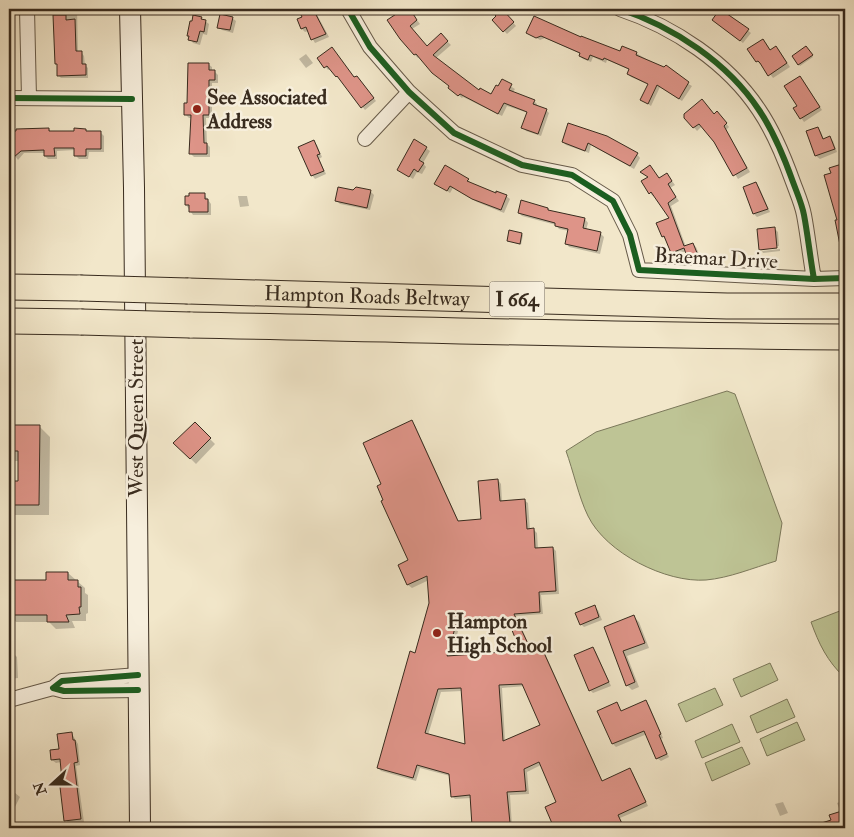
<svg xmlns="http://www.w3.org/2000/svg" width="854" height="837" font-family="'IM FELL Double Pica',serif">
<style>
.pitch{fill:#bec495;stroke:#7b785a}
.shadow{fill:#0003;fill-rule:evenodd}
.building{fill:#de9488;stroke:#382b1e;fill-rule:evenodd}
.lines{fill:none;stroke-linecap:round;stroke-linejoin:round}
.minor-casing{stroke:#665a49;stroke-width:16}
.secondary-casing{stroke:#382b1e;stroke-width:22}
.motorway-casing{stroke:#382b1e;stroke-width:27}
.minor{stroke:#f7efdd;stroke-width:14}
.secondary{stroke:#f7efdd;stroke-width:20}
.motorway{stroke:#f2e7ca;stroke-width:25}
.motorway-bridge-casing{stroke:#382b1e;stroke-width:27;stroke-linecap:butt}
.motorway-bridge{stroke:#f2e7ca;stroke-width:25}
.cycleway-casing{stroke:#f7efdd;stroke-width:9}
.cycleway{stroke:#1b5e20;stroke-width:6}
.poi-dot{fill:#8f2418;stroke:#f7efdd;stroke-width:2}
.labels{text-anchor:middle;stroke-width:5;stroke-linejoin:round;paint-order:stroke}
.shield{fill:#f7efdd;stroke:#716657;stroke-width:1}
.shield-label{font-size:20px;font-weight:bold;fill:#382b1e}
.poi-label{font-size:21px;font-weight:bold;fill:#382b1e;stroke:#f7efdd;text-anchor:start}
.street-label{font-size:21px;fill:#382b1e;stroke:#f7efdd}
</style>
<rect width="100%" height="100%" fill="#f2e7ca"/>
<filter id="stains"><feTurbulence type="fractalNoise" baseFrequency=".004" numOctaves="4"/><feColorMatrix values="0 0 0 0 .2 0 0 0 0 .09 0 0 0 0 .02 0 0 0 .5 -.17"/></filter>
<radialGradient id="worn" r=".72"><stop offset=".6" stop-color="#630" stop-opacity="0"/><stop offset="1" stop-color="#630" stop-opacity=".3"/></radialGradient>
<path class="pitch" d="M727,391L735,394L782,523L776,561C753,568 729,578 706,580C666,583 606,553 588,516C579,498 573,470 566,451L596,432Z
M845,609V678C827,661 819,644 811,622Z
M770,663L778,680L741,697L733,679Z
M715,688L723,705L686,722L678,704Z
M787,699L795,717L757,733L750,716Z
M797,722L805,740L767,756L760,739Z
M732,724L740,742L702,758L695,741Z
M742,747L750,764L712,781L705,763Z"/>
<path class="shadow" d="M55,9H77L78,53L81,52L84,56L85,65L88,68V78H61L58,75Z
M300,9H314L329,37L315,43L308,31L305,32L302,29L298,20L303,18Z
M401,9H416L411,12L420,24L412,29L427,47L444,38L451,45L436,58L480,92L491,96L502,81L515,89L512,93L534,101L537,104V107L546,110L549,113L541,136L526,131L523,127L528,113L507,106L502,116L463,97L462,98L453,91L451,87L419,57L418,58L415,55L401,38L403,11Z
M491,9H512L506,14L516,26L507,34L494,20L498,16Z
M703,9H720L751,33L743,43L717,23V16Z
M839,9H845V16Z
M201,18L209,24L207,35L203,34L200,45L193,43L188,35Z
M232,18L236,21L233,33L222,30L219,27Z
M845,18V27L841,20Z
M528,33L581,39L621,53H636L692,86L682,101L660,87L651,106L642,100L649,85L631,77L628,74L630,70L607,60L606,63L593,57L591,62L583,59L580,56L581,54L545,38L540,40Z
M766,43L771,51L779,50L790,67L773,78L762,63L760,64L757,61Z
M806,48L813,57L800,66L794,57Z
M306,54L313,63L306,68L299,59Z
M319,58L360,80L376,101L365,110L331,68L328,70Z
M208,64L212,67V71H214L218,75V83H212V118H206L207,144L210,147V157H194L191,154L192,118H189L186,115L189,104Z
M803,80L822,110L804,122L795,109L799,106Z
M714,115L720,116L729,127L726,130L750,172L738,179L715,142L702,126L697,131L685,117Z
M569,125L637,154L640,158L634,169L591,145L589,153L566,145L563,142Z
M818,128L821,132L824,140L830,138L833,141L837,152L820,159L816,156L807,132Z
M49,129L51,132H76L85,130L88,132H100L104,136V152H89L88,159H79L75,155V150L57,151V159H48L45,156V153H24L18,160L13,153H9V133Z
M414,140L430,151L423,163L426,167L422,174L417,172L413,179L398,169Z
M314,142L317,145L322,157L319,159L326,174L315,179L312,175Z
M845,165V251L841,248L831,169Z
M667,174L675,185L670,188L679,201L671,206L686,247L693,244L696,247L700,256L692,259L686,251L675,256L672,252L663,236L671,219L655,195L653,196L650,193L659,179Z
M468,180L471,183L496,194L506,196L510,199L504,213L477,202L453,188L450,193L435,183Z
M756,184L759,187L770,212L757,217L754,214Z
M339,188L370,191L374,195L370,210L340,204L337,201Z
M204,194L211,204V215H193L186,205Z
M238,196H247L249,206L240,207Z
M548,209L550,211L585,219L588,223L586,230L601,234L604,237L600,254L569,247L566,243L569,231L559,229L556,225L522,216L519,213Z
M775,229L778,232L779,246L761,248V250L760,249Z
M522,234L523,235L521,245L508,241Z
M780,249V251L763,253L762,251Z
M412,422L415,425L459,522L482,520L498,480L501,484L502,502L524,500L528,503L530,530H534L537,533L538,549L553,548L556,551L559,594L541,595L543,614L516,616L531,649L540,645L543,649L603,782L630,770L633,773L648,806L620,818L625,828H556L546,808L558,802L541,765L527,772L529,794L510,795L512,826L476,828L473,825L471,798L455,799L452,796L450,776L420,768L416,781L381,771L378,767L416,654L430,605L429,580L412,588L408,585L400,566L410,561L385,500L383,485ZM509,621L520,646L503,653L451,657L460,624ZM525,686L542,726L505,741L502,688ZM462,691L466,746L428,735L441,692Z
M195,424L215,444L196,464L175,443Z
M9,425L39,426L50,437L49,515H9V482H19V461H9Z
M68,573L85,588V593L88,595V613L86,614V621H72L75,628L56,629L49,622H16L12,618H9V582L47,581Z
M594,607L598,610L602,620L584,627L581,624Z
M634,617L639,622L649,648L627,656L639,687L632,690L627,685L605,628Z
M593,648L596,652L611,686L593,693L590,690Z
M9,654H14L17,657L18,678L9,679Z
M646,702L649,705L663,738L661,739L669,757L661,761L657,758L647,734L616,747L613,744L599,711L616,704L622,712Z
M72,734L78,744L80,765L76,766L84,822L69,824L66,820L61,762L56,763L52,760Z
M9,735L10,736L9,755Z
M9,788L20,797L11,815L9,813Z
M845,800V828H810L832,821L841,813L837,803Z
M783,802L788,813L780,816L775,804Z"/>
<path class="building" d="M311,9H313L326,34L311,40L306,27L301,29L297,19L302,17L300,13Z
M404,9H410L417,20L410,26L427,46L441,33L448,41L433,55L479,90L480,88L491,94L496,85L498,86L502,79L512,84L509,90L535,100L533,104L547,109L538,134L521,128L527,112L504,103L498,114L460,94L458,96L448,88L449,86L432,73L416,54L414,55L400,39L387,20Z
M490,9H502L514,22L503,32L492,20L496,16Z
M720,9L749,29L740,41L712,20Z
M220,14L233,17L230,30L217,28Z
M53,15H66V20L75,19L76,51H82V64H86V75L57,76V64H55Z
M193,15L202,17L201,19L206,20L204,32L200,31L197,42L188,40L189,36H187L190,21H192Z
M534,16L581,37V36L620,51L622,46L637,52L636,55L664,67L666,65L689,82L679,99L657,85L648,104L640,100L648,84L627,74L629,69L604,58L603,60L590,55L588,60L579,56L580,53L541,36L536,38L526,33Z
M763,39L770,50L776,46L787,63L768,76L760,63L758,61L756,62L747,49Z
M806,46L813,55L798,65L792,56Z
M332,47L354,77L357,76L374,98L361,108L337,76L336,77L327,66L324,68L317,58Z
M188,63H209V70H215V80H209V115H203L204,143H207V154H189L191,115H184V103H187Z
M800,76L820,107L800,119L793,108L797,106L784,86Z
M702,99L714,114L717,111L727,123L724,126L747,168L733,176L714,142L699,124L693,128L684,118V114Z
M568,123L607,136L638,153L630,166L588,143L585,151L562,142Z
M818,127L823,139L830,136L835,149L815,156L806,131Z
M49,128V131H74V128L86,129V131H101V149H86V156H74V148H54L55,156H44V150L21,151L14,157L9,148V131H16V129Z
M414,139L427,147L419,160L424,163L418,172L414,169L409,177L397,170Z
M314,140L320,154L317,155L324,171L311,176L298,147Z
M845,163V250H841L835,220H837L824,175L831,173L829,168Z
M445,165L469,179L467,181L496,193V191L507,195L501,210L472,199L450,186L447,191L434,184Z
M650,165L659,178L667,173L672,181L668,184L676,197L668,203L684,246L693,243L697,253L687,257L684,248L671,253L664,236L662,237L656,223L669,218L651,192L649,194L641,181L648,177L640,172Z
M756,182L768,209L753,214L743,187Z
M338,187L353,190L356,187L371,190L367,208L335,201Z
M189,193H205V199H208V212H189V205H185V196H189Z
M521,200L548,208V210L585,218L583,228L601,232L597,251L565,244L568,229L555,226V223L518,213Z
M775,227L777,248L759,250L757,229Z
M509,230L522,233L520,244L507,241Z
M412,420L458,521L481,519L478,481L498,479L500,501L525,499L527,529L534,528L535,548L553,547L556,591L539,592L540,612L514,614L530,648L540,644L602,781L630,768L646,802L618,815L624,828H554L545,807L556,802L539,762L524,769L526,791L507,792L510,823L472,826L470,795L451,797L449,774L417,765L413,778L377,768L410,651L415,653L429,603L427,576L407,585L398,565L408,560L381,501L383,500L377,486L381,484L363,443ZM507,618L518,645L503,652L447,656L457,621ZM522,684L540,725L503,741L499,685ZM461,688L465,744L425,733L438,689Z
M195,422L211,438L190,459L173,443Z
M9,425H40L39,505H9V481H18V451H9Z
M46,572H68V580H78V587H81V607H79L80,614L66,615L69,622H47V615H9V580H46Z
M595,605L599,617L580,625L575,613Z
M634,615L645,643L623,651L635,682L626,686L604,627Z
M593,647L609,682L589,691L574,655Z
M646,700L661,734L659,735L667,754L656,759L644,731L612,744L597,711L617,702L621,711Z
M72,732L73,740H75L78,762L74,763L81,819L64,821L60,787V781H62L60,759L51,760L50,750L59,749L57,734Z
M845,810V828H812V826L831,820L829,815Z"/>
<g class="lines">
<g class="minor-casing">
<path id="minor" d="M27,9L29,98
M348,9L370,47L409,92L454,133L522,165L572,175L613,201L630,235L639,270L814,279L845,278
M620,9C674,27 728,63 759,110C774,132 784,157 793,182C797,193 802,204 804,215C808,236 810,257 814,279
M9,98L132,99
M365,139L409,92
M138,675L62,681L53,688L64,691L138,690
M9,700L53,688"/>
</g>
<g class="secondary-casing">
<path id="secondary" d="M130,9L134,188L140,828"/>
</g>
<g class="motorway-casing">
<g id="motorway">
<path d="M9,287L80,288"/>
<path id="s1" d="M188,291L727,306H845"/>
<path d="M9,321L81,322"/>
<path d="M190,325C408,329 627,336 845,337"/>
</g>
</g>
<use href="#minor" class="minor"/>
<use href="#secondary" class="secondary"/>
<use href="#motorway" class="motorway"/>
<g class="motorway-bridge-casing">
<path id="motorway-bridge" d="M80,288L188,291
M81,322L190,325"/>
</g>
<use href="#motorway-bridge" class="motorway-bridge"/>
<g class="cycleway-casing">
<path id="cycleway" d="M348,9L370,47L409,92L454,133L522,165L572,175L613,201L630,235L639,270L814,279L845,278
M620,9C674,27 728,63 759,110C774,132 784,157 793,182C797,193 802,204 804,215C808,236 810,257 814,279
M9,98L132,99
M138,675L62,681L53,688L64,691L138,690"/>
</g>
<use href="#cycleway" class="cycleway"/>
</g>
<g class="poi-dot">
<circle cx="197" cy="109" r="5"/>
<circle cx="437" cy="633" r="5"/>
</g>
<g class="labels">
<rect class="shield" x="489.5" y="281.5" width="55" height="35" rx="4"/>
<g class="shield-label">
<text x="517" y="306">I 664</text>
</g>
<g class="poi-label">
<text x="207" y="104">See Associated<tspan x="207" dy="24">Address</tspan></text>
<text x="447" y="628">Hampton<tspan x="447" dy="24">High School</tspan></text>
</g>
<g class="street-label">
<text transform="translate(716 258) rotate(3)" y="7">Braemar Drive</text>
<text dy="7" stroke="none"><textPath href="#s1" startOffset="179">Hampton Roads Beltway</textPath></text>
<text transform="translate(136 418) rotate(-90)" y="7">West Queen Street</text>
</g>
</g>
<rect width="854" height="837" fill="none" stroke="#f2e7ca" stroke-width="30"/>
<rect x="10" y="10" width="834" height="817" fill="none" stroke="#382b1e" stroke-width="2.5"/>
<rect x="15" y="15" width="824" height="807" fill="none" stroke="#382b1e"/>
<g transform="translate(52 784) rotate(249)" stroke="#f7efdd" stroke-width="4" paint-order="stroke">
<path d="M0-4L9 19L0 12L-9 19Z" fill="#382b1e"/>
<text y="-8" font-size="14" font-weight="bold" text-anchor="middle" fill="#382b1e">N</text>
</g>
<rect width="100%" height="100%" filter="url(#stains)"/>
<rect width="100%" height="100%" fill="url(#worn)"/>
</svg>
